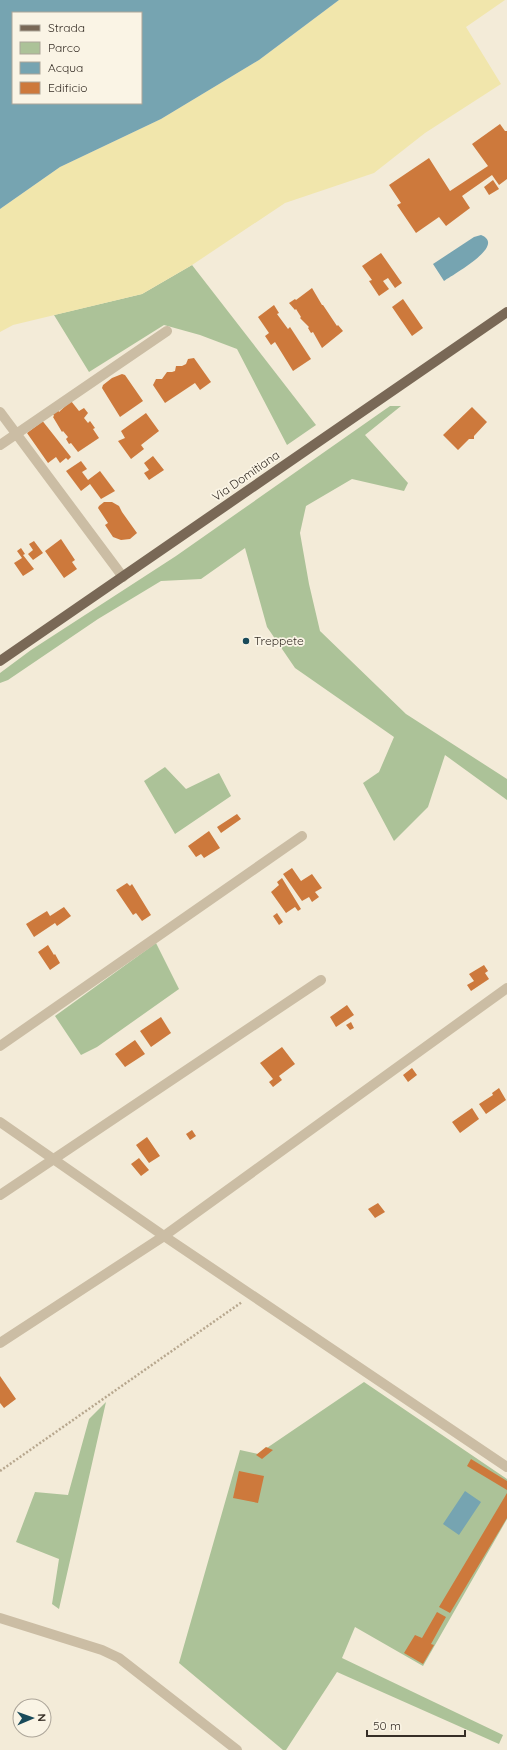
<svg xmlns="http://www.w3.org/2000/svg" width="507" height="1750" font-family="Quicksand,sans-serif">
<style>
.green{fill:#acc298}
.sand{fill:#f1e6ac}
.water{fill:#76a4b1;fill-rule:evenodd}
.building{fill:#cd793c}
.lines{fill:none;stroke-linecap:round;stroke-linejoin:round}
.path{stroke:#b7a78e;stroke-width:2.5;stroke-dasharray:2 2;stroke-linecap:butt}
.minor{stroke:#cbbda4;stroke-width:10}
.major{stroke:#796856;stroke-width:10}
.poi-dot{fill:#194a5a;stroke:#faf4e5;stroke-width:1.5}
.labels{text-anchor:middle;stroke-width:3.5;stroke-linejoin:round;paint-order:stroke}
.street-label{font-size:12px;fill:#362e26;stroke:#faf4e5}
.poi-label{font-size:12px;fill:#362e26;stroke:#faf4e5;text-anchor:start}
</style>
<rect width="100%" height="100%" fill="#f3ebd8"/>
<path class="green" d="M192,265L316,425L287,445L237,349L200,335L164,325L89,372L54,315L142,294Z
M390,406H401L365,435L408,483L404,491L352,479L306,506L300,533L309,584L320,631L406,714L507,779V800L445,755L428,807L394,841L363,783L379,772L394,737L295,668L267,627L245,548L201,579L161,581L98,619L8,680L0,683V673L31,650L176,556Z
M165,767L186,789L219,773L231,796L175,834L144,781Z
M156,943L179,989L97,1047L81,1055L55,1016Z
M364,1382L507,1479V1519L423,1666L355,1627L342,1658L503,1735L499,1744L337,1672L286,1750H283L179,1663L240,1450L258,1454Z
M106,1402L59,1609L52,1604L59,1559L16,1542L35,1492L68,1495L89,1419Z"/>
<path class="sand" d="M339,0H505L466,27L501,84L425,133L374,173L285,203L192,265L142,294L13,325L0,332V209L60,167L161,119L259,60Z"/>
<path class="water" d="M0,0H339L259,60L161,119L60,167L0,209ZM13,13H141V103H13Z
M481,235C507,245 454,274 444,281L433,264L474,237Z
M465,1491L481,1502L459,1535L443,1524Z"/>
<path class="building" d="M500,124L505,131H507V179L499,185L492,175L462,196L470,208L446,226L439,217L416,233L397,205L401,203L389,185L429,158L450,191L488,166L472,144Z
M493,180L499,189L489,195L484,187Z
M381,253L402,283L395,288L388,278L383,281L389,289L379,296L369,281L372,280L362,266Z
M312,288L322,305H323L337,326L338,325L343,331L322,348L313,332L311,333L308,328L309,327L300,318L301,317L296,309L295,310L289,303L295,299L296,300Z
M403,299L423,328L412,336L392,307Z
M274,305L279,313L277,314L288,329L290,327L311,359L293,371L275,342L271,345L265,336L269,333L258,317Z
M194,358L211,382L200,390L195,383L165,403L153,385L156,379H162L167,372H172L175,371L176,366H182L186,364L188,359Z
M122,374L125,375L143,401L120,417L102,388L103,385L112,378Z
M71,401L79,411L84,408L88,413L84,418L88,423L90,421L95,428L93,429L99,438L78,452L71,443L69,444L66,439L68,437L63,431L62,432L53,417L54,416L53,414L58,410L59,412Z
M472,407L487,422L474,436V439H469L458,450L443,435Z
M146,413L159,431L141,445L144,449L131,459L118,441L125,438L121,431Z
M41,419L71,457L68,460L66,458L60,463L56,457L48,463L27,433L39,424Z
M153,456L164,470L149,480L144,473L149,470L144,463Z
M81,461L87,469L82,472L88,480L100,471L115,491L101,499L90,484L81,491L66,471Z
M104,502H112L119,506L122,512L137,533L130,539L121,540L113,537L105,525L108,523L98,508L99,506Z
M61,539L75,560L72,562L77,569L64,578L45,551Z
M34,541L43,553L33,560L28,554L33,550L29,544Z
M21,548L25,554L23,555L34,569L23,576L14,563L22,558L17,551Z
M237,814L241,819L221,833L217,827Z
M209,831L220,848L204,858L201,854L196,857L188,846Z
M292,868L301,881L312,874L322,888L315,892L319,897L312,902L309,897L302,901L283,874Z
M282,878L301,909L298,911L295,907L286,913L271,892L279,885L277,882Z
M127,883L130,886L132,884L151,915L142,921L136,913L133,915L116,890Z
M64,907L71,916L57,926L55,923L34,937L26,924L47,911L50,916Z
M277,913L283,922L279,925L273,916Z
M48,945L54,955L55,954L60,963L50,970L38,952Z
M484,965L488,971L485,973L489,979L471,991L467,985L474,981L469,974Z
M347,1005L354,1015L336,1027L330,1017Z
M161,1017L171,1033L151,1047L140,1031Z
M351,1022L354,1028L350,1030L346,1025Z
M135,1040L145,1054L125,1067L115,1054Z
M282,1047L295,1064L279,1076L282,1080L273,1087L269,1082L273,1079L260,1063Z
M412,1068L417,1075L408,1082L403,1075Z
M499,1088L506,1100L486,1114L479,1104L493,1095L492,1093Z
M472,1108L479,1119L460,1133L452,1122Z
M192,1130L196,1136L190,1140L186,1134Z
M147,1137L160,1156L149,1163L136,1145Z
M139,1158L149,1170L141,1176L131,1164Z
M378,1203L385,1212L375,1218L368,1209Z
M0,1376L16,1399L4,1408L0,1403Z
M266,1447L273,1450L262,1459L256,1455Z
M471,1459L507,1481V1490L467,1466Z
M239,1471L264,1476L258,1503L233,1498Z
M507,1493V1518L450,1613L439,1607Z
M437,1612L446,1617L431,1644L434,1645L423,1664L404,1653L415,1635L422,1638Z"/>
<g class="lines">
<path class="path" d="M0,1471L242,1302"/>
<path class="minor" d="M0,412L123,577
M0,445L167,331
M0,1046L302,836
M0,1122L164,1236L507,1467
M0,1195L321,980
M0,1343L164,1236L507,988
M0,1618L102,1650L119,1658L237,1750"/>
<path class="major" d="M0,661L507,312"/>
</g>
<circle class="poi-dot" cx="246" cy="641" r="4"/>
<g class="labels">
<g class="street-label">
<text transform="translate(246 476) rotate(-35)" y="4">Via Domitiana</text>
</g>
<g class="poi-label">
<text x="254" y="645">Treppete</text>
</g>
</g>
<rect x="12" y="12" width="130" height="92" fill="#faf4e5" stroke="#aca599"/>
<rect x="20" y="25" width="20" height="6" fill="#796856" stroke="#aca599"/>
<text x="48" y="32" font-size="12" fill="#362e26">Strada</text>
<rect x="20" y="42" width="20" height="12" fill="#acc298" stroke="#aca599"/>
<text x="48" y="52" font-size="12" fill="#362e26">Parco</text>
<rect x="20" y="62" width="20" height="12" fill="#76a4b1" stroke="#aca599"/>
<text x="48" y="72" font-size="12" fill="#362e26">Acqua</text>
<rect x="20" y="82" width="20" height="12" fill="#cd793c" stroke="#aca599"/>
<text x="48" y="92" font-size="12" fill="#362e26">Edificio</text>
<g transform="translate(32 1718) rotate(88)"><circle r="19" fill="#faf4e5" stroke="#aca599"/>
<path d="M0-3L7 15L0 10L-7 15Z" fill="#194a5a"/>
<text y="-6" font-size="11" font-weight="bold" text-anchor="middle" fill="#362e26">N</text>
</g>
<path d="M367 1730v6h98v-6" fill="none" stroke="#362e26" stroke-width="2"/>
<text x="373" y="1730" font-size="12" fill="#362e26" stroke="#faf4e5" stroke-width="3" paint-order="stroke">50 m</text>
</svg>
